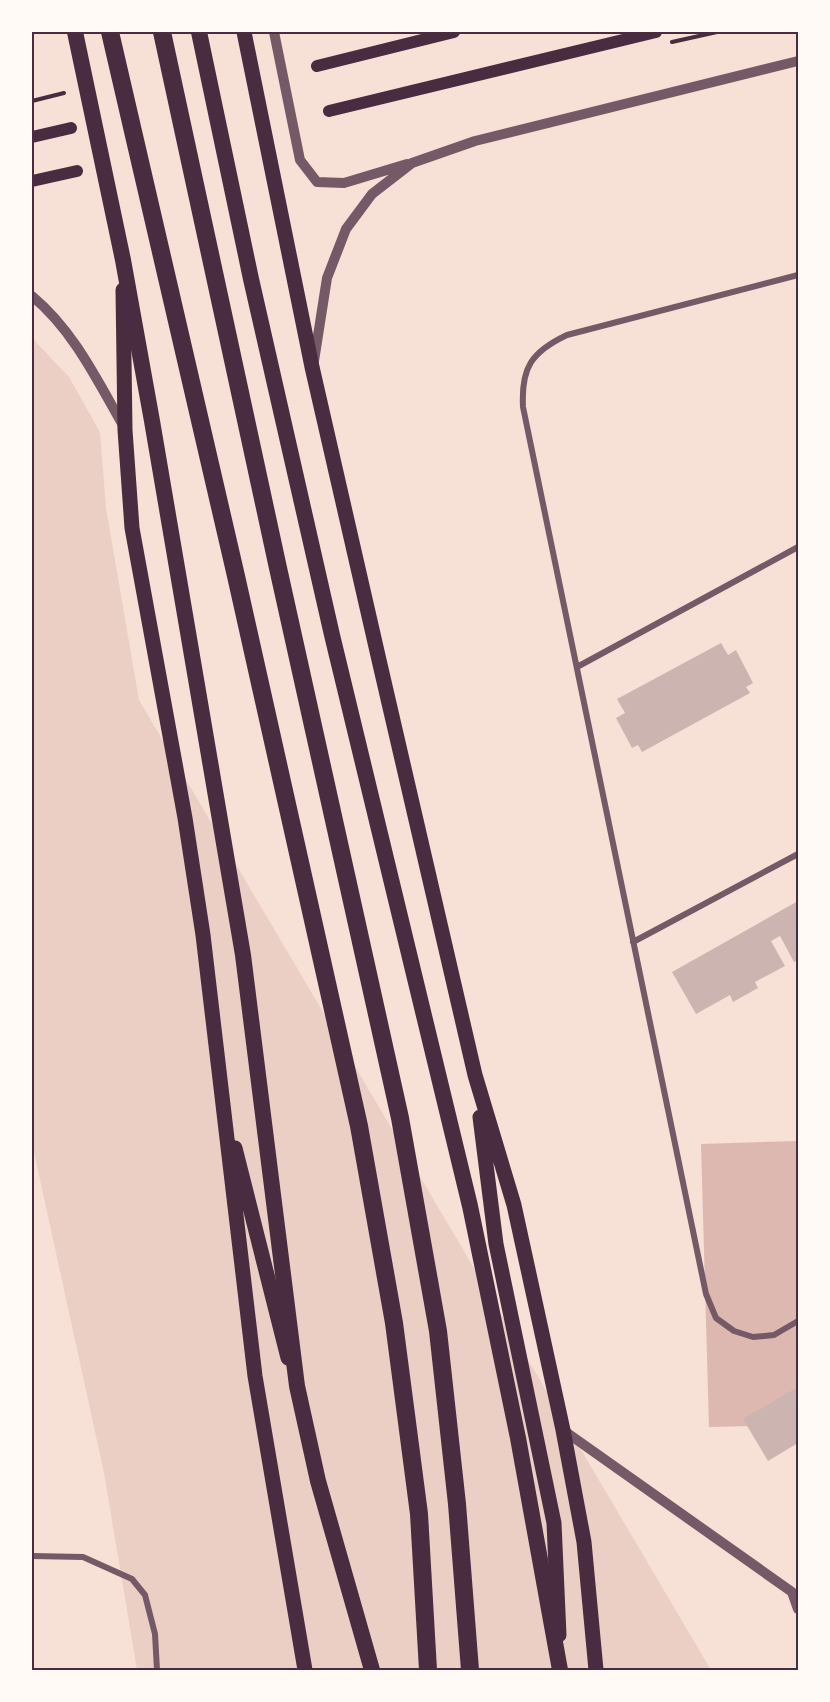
<svg xmlns="http://www.w3.org/2000/svg" width="830" height="1702" font-family="'Sofia Sans Condensed',sans-serif">
<style>
.green{fill:#ebcfc5}
.water{fill:#dcb8b0}
.building{fill:#ccb4b1}
.lines{fill:none;stroke-linecap:round;stroke-linejoin:round}
.path{stroke:#4a2c40;stroke-width:4}
.minor{stroke:#755966;stroke-width:6}
.tertiary{stroke:#755966;stroke-width:10}
.secondary{stroke:#4a2c40;stroke-width:12}
.primary{stroke:#4a2c40;stroke-width:15}
.trunk{stroke:#4a2c40;stroke-width:16}
.motorway{stroke:#4a2c40;stroke-width:18}
.neatline{fill:none;stroke:#4a2c40;stroke-width:2}
</style>
<rect width="100%" height="100%" fill="#f7e1d7"/>
<path class="green" d="M32,338L69,377L100,432L106,508L139,700L711,1670H137L104,1473L32,1143Z"/>
<path class="water" d="M798,1141V1425L709,1427L701,1144Z"/>
<path class="building" d="M721,643L728,655L736,650L753,683L746,687L750,693L642,752L638,745L632,748L616,718L625,713L617,699Z
M798,901V960L794,962L780,936L771,941L785,966L755,982L758,988L733,1002L730,995L696,1014L672,972Z
M798,1387V1443L768,1461L743,1419Z"/>
<g class="lines">
<path class="path" d="M314,32H317
M672,42L717,32
M32,101L64,93"/>
<path class="minor" d="M798,275L567,335C531,352 521,368 523,407L706,1294L716,1318L734,1331L753,1337L774,1335L798,1321
M577,667L798,547
M633,942L798,854
M32,1556L83,1557L132,1579L145,1595L155,1634L157,1670"/>
<path class="tertiary" d="M274,32L300,160L317,182L344,183L407,164
M32,296C74,331 97,380 124,427
M314,361L327,278L346,229L372,194L412,163L475,141L798,61
M563,1430L792,1592L798,1609"/>
<path class="secondary" d="M317,66L454,32
M329,111L656,32
M32,137L71,128
M32,181L77,171"/>
<path class="primary" d="M244,32L312,367L379,660L475,1075L514,1205L563,1430L584,1542L596,1670
M123,290L125,430L132,528L185,818L203,935L255,1376L305,1670
M480,1117L496,1244L554,1523L559,1635
M235,1148L288,1358"/>
<path class="trunk" d="M75,32L123,260L152,421L243,955L297,1386L318,1481L372,1670
M199,32L251,279L332,635L470,1206L518,1438L560,1670"/>
<path class="motorway" d="M110,32L236,576L359,1126L394,1323L419,1514L428,1670
M162,32L278,568L400,1118L438,1331L457,1504L470,1670"/>
</g>
<rect width="830" height="1702" fill="none" stroke="#fffaf5" stroke-width="66"/>
<rect x="33" y="33" width="764" height="1636" class="neatline"/>
</svg>
